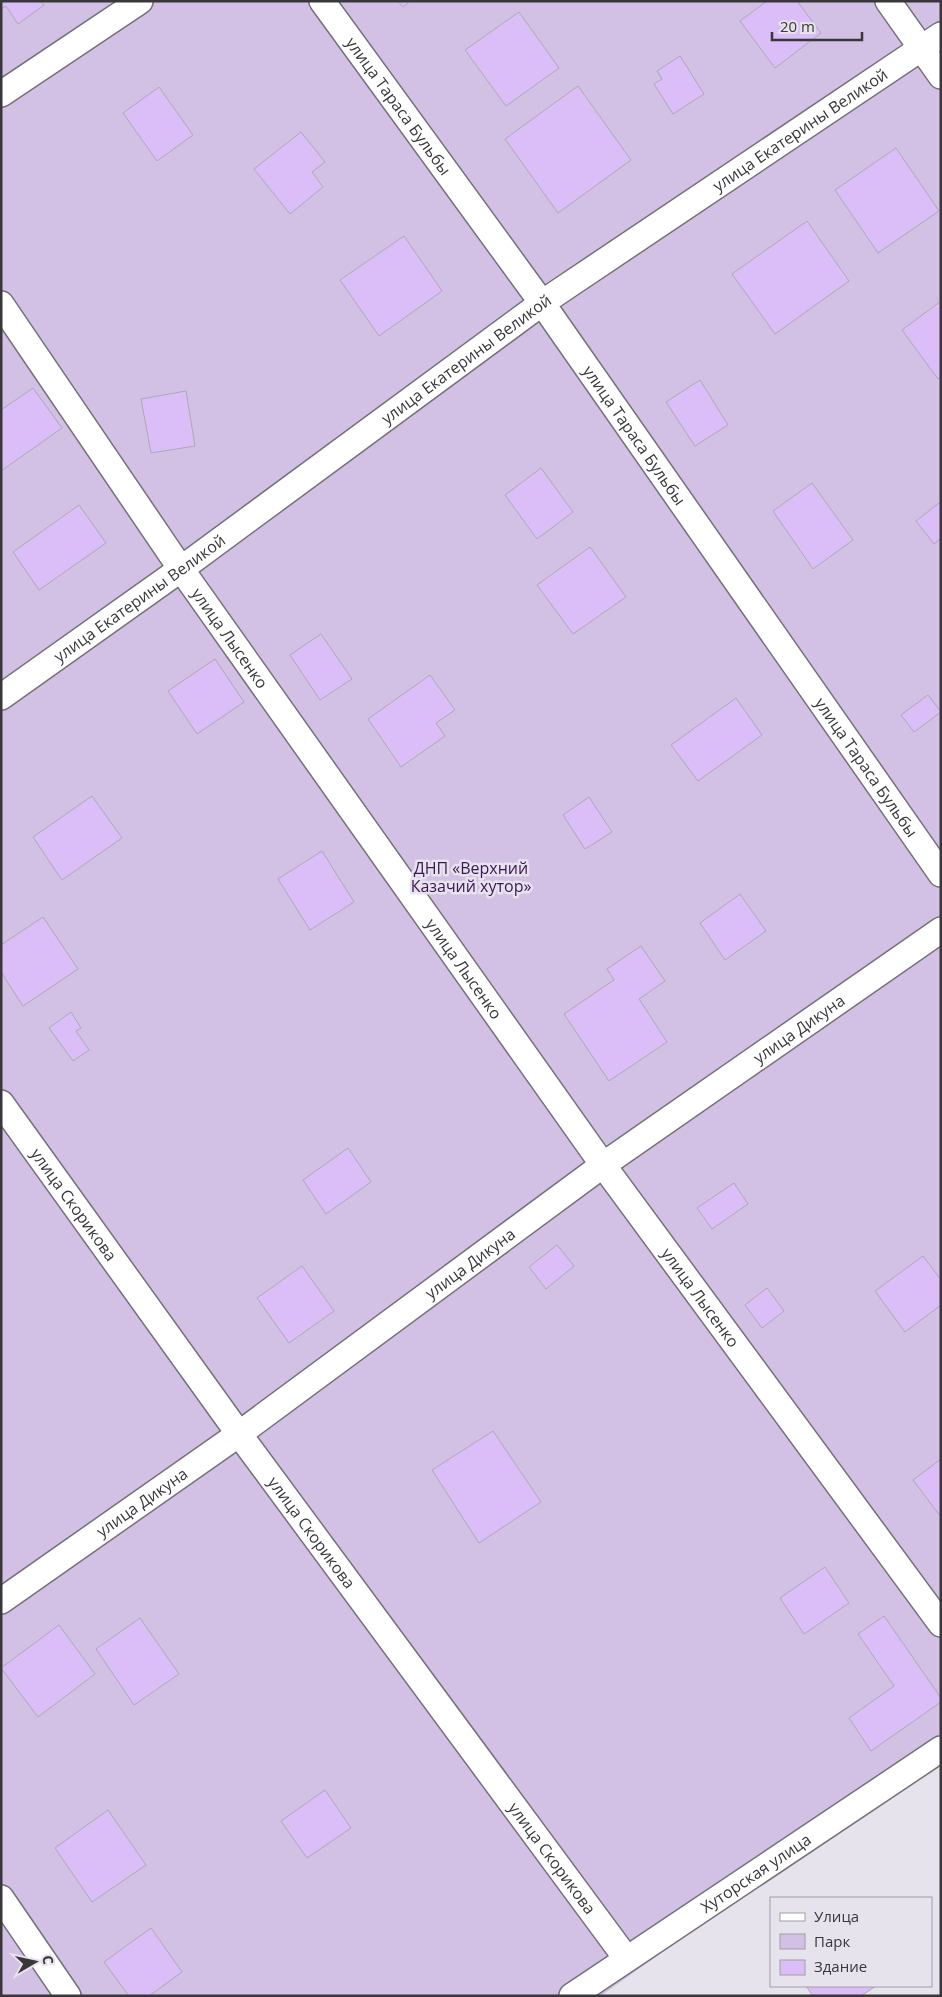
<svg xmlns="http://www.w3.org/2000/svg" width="942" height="1997" font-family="'Open Sans',sans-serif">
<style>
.green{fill:#d2c1e4}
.building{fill:#dbbdf7;stroke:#aea9b3}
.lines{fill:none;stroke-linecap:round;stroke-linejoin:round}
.street-casing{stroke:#757079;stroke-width:28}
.street{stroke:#fff;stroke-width:25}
.labels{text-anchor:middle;stroke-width:5;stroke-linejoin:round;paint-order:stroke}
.street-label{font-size:16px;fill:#39373b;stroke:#e7e3ed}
.park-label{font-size:16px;fill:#3c1558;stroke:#e7e3ed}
</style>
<rect width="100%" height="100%" fill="#e7e3ed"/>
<path class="green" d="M1,1H941V1752L601,1996H1Z"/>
<path class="building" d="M1,1H41L44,5L18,24L6,6L1,9Z
M398,1H410L403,7Z
M767,1H797L821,33L775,68L740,21Z
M519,12L559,68L506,106L465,50Z
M680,56L704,94L673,114L654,84L662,79L657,71Z
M578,86L631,160L558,213L505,139Z
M159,87L193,135L157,161L123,113Z
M301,132L325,162L312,172L323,187L290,214L254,169Z
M896,148L939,211L878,253L835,190Z
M807,221L849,281L775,334L732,274Z
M404,236L442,291L379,336L340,280Z
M941,301V377L938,379L902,330Z
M700,380L728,425L695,446L666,402Z
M33,388L62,428L1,471V410Z
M186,391L195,446L151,453L141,399Z
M541,468L573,512L537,539L505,495Z
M812,483L853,540L813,569L773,511Z
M939,503L941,505V538L934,544L916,521Z
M79,505L106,543L39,590L13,552Z
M590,547L626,597L573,634L537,585Z
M321,634L352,679L320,700L290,655Z
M215,659L244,702L197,734L168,691Z
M430,675L455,710L436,723L445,736L401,767L368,719Z
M928,695L941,712L914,732L901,715Z
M736,698L762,735L698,781L671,745Z
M92,796L122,838L62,880L33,837Z
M589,797L612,832L585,849L563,815Z
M322,851L354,902L310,930L278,879Z
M740,894L766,931L725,960L700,923Z
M43,917L78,969L23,1006L1,972V945Z
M641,946L665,981L639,999L667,1042L609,1081L564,1014L614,980L607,969Z
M71,1012L81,1028L76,1031L89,1050L73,1061L49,1028Z
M348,1148L371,1182L326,1214L303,1180Z
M734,1183L748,1204L712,1229L697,1208Z
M557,1245L574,1266L546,1289L529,1267Z
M923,1256L941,1280V1305L905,1332L875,1291Z
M302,1266L334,1311L289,1343L257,1298Z
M767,1288L784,1311L762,1328L745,1305Z
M493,1431L541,1502L479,1543L432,1470Z
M941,1459V1517L913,1480Z
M825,1567L849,1603L804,1634L780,1598Z
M884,1616L941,1698V1702L871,1751L849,1718L894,1686L858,1634Z
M140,1618L179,1674L134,1705L96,1649Z
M59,1625L95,1674L38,1717L1,1668Z
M325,1790L351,1828L307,1858L281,1821Z
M108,1810L146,1865L92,1902L55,1848Z
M151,1928L182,1972L149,1996H129L104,1962Z
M806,1986H876L861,1996H813Z"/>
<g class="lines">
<g class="street-casing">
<g id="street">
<path id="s1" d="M322,1L542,303L941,874"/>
<path d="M888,1L941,76"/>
<path d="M1,94L140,1"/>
<path id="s2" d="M1,304L181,569L603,1165L941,1624"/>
<path id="s3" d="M1,697L181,569L542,303L941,35"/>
<path id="s4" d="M1,1103L239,1434L626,1958"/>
<path id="s5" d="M1,1601L239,1434L603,1165L941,930"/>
<path d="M1,1898L68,1996"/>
<path id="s6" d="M572,1996L941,1749"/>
</g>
</g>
<use href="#street" class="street"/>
</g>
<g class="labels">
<g class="street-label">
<text dy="6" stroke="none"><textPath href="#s1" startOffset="130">улица Тараса Бульбы</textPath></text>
<text dy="6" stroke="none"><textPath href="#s3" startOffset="980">улица Екатерины Великой</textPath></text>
<text dy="6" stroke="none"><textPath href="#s3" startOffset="575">улица Екатерины Великой</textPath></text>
<text dy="6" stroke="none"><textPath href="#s1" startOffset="535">улица Тараса Бульбы</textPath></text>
<text dy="6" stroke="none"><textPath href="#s3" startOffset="170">улица Екатерины Великой</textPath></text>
<text dy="6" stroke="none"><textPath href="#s2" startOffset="405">улица Лысенко</textPath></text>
<text dy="6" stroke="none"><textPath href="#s1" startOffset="940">улица Тараса Бульбы</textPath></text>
<text dy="6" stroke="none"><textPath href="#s2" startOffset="810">улица Лысенко</textPath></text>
<text dy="6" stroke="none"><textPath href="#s5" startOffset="982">улица Дикуна</textPath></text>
<text dy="6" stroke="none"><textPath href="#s4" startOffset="125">улица Скорикова</textPath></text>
<text dy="6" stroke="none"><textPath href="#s5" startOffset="578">улица Дикуна</textPath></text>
<text dy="6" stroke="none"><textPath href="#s2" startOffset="1215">улица Лысенко</textPath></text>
<text dy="6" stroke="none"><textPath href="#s5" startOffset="172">улица Дикуна</textPath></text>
<text dy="6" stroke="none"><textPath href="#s4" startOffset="530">улица Скорикова</textPath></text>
<text dy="6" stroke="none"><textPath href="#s4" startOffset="935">улица Скорикова</textPath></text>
<text dy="6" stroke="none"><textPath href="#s6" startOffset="221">Хуторская улица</textPath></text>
</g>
<g class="park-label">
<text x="471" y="874">ДНП «Верхний<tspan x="471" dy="18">Казачий хутор»</tspan></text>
</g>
</g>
<rect width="942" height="1997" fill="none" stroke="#39373b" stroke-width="5"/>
<rect x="770" y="1897" width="162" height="90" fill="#e7e3ed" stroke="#a19ea6"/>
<rect x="780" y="1913" width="25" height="8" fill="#ffffff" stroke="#a19ea6"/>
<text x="814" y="1922" font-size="15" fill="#39373b">Улица</text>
<rect x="780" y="1934" width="25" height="15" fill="#d2c1e4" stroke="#a19ea6"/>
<text x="814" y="1947" font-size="15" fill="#39373b">Парк</text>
<rect x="780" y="1960" width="25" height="15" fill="#dbbdf7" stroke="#a19ea6"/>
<text x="814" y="1972" font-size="15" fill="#39373b">Здание</text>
<g transform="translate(35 1962) rotate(81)" stroke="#e7e3ed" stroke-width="4" paint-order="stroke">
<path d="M0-4L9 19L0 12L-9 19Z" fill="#39373b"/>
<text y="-8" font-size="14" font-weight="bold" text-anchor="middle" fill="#39373b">С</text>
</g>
<path d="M772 32v8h90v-8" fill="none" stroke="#39373b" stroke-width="2.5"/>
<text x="780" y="32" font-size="15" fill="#39373b" stroke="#e7e3ed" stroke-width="4" paint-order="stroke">20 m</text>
</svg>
